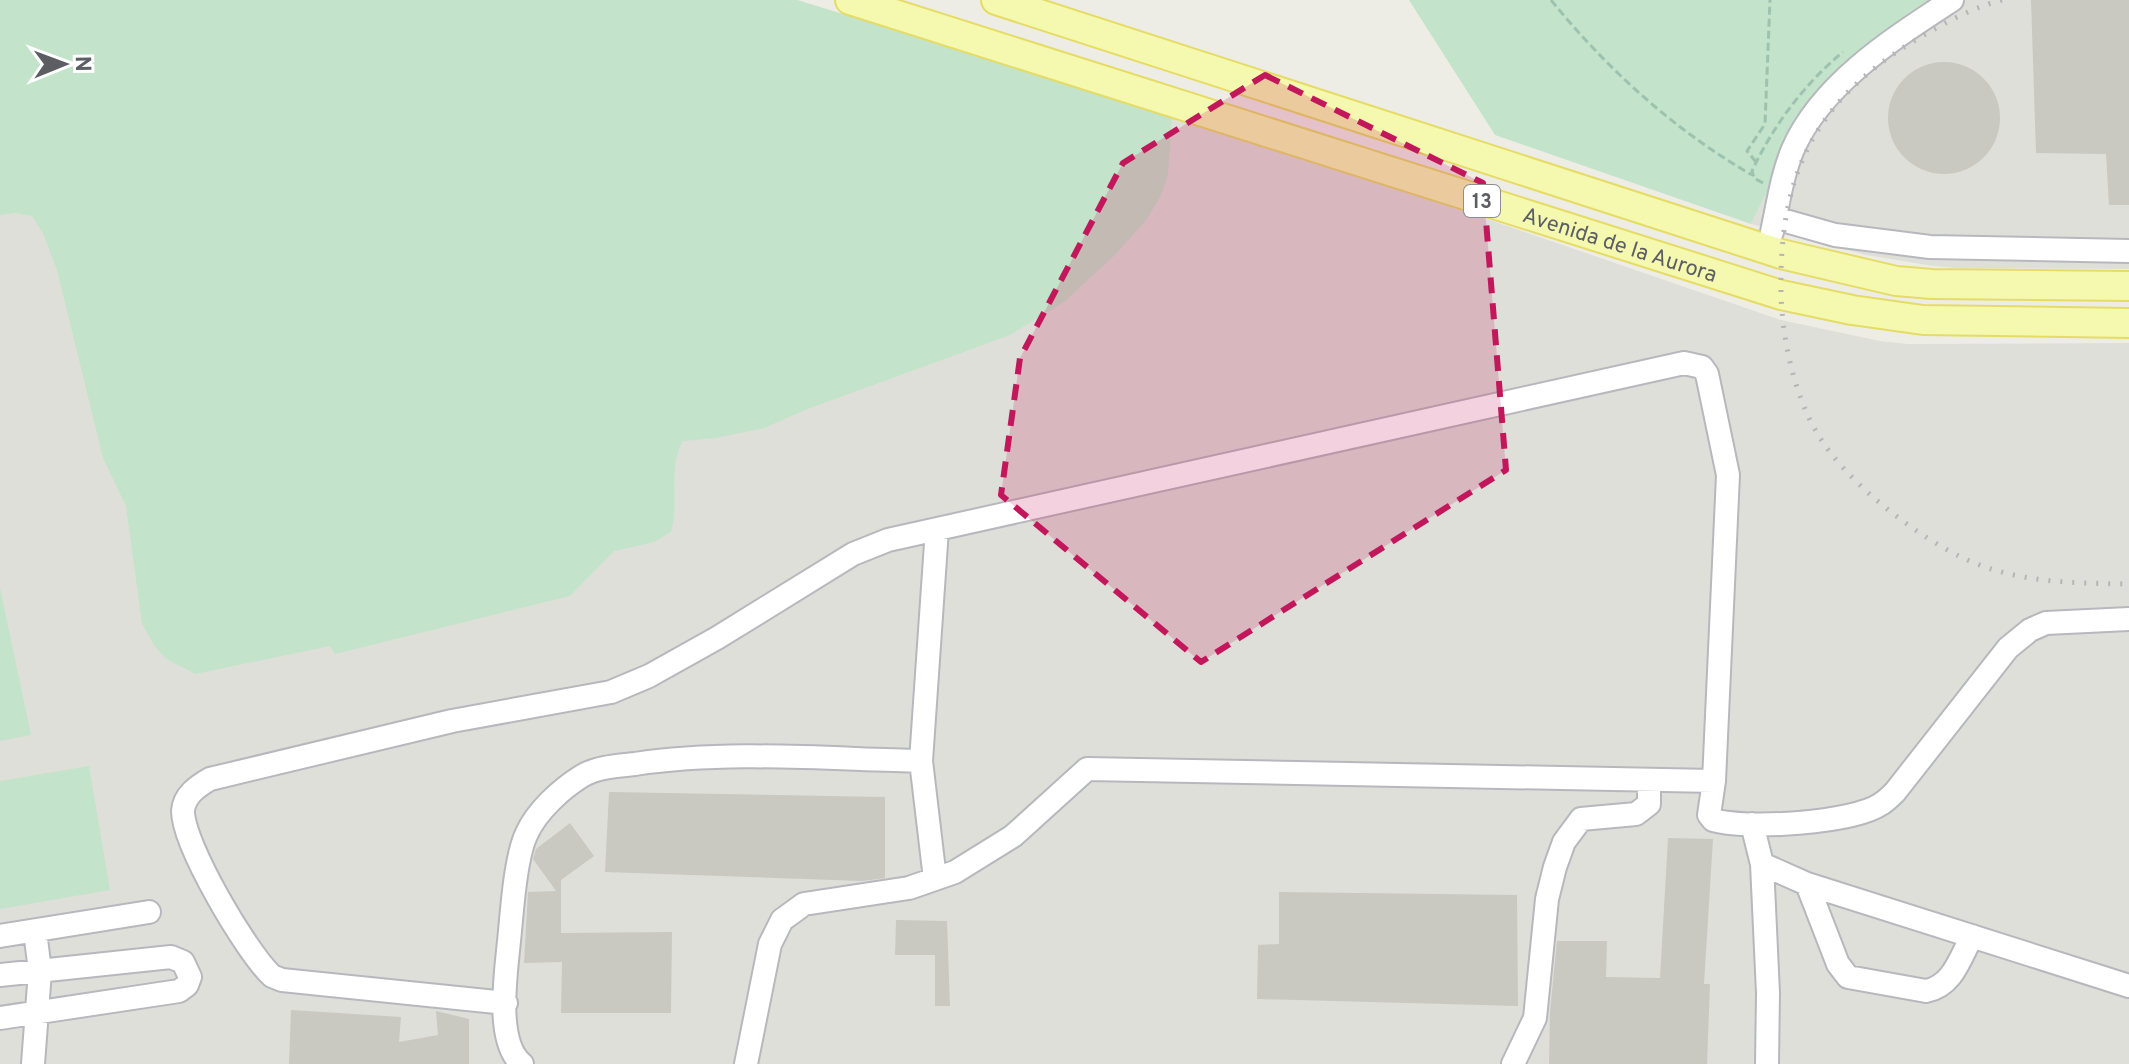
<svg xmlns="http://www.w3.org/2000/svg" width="2129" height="1064" font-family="Overpass,sans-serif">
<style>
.industrial{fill:#dfdfd9}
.green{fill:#c3e3ca}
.building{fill:#c9c8c1}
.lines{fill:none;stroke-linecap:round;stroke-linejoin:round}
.minor-casing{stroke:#b7b8bd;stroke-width:26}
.major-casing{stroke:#e5dc66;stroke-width:32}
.path{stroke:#9dc3b0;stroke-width:3;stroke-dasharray:8 4;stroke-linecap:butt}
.minor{stroke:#fff;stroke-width:22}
.major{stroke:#f5f8af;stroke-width:28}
.rail{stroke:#b5b5b6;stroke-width:5;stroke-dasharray:2 10;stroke-linecap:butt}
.marked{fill:#c2185b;fill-opacity:0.2;stroke:#c2185b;stroke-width:6;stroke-dasharray:16 10;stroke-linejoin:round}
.labels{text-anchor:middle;stroke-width:6;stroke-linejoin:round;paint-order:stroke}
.shield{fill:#fff;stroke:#8d8e92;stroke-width:2}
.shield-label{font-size:20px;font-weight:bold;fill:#5c5e64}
.street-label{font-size:22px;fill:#5c5e64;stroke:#fff}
</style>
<rect width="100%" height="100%" fill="#eeede5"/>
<path class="industrial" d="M0,0H797L1192,122L1487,219L1781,320L1880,341L1908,344L2129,343V1064H0Z
M1929,0H2129V269L1956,268L1933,266L1866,255L1751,224L1780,163L1854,58L1890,26Z"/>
<path class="green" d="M0,0H797L1172,115L1168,175L1161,195L1147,219L1115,255L1064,302L1010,335L810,408L764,428L716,438L683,441C667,468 680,502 671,532L654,542L614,551L570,596L335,654L330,646L195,674L165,658L154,645L142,624L126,506L103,458L57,270L43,233L32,216L15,213L0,215Z
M1409,0H1929C1845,47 1791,140 1751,224L1495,135Z
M0,588L31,735L0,741Z
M89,766L110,890L0,909V781Z"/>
<path class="building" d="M2031,0H2129V205H2109L2106,154L2036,153Z
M1888 118a56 56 0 1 1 112 0a56 56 0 1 1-112 0Z
M609,792L885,797V878L862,881L605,872Z
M570,823L594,856L561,880V933L672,932L671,1013H561L562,962L524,963L528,892L556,891L533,859L536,849Z
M1668,838L1713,839L1704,984H1710L1707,1064H1549L1550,1012L1557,941H1607L1606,977L1660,978Z
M1279,892L1517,895L1518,1006L1257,999L1258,945L1279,944Z
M896,920L947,921L950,1006H935V955H895Z
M291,1010L401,1017L399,1042L438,1035L436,1011L469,1019V1064H289Z"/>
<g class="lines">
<g class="minor-casing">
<path id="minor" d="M1775,218L1835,235L1930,247L2129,251
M1772,232C1778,204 1782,175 1793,149C1822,83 1894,38 1952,0
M921,761L935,879
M1752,824L1762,864L1807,884L2129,986
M1762,864L1768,993L1767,1064
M1807,884L1838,964L1848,977L1926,991C1953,986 1960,958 1972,936
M0,936L149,912
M0,975L171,957L183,962L190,977L187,985L179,991L0,1018
M506,1003L282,980L272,976C247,953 183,845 183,811C184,795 198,786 210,779L452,721L611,692L649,676L717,638L853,554L888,540L1684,363L1702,367L1707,374L1728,475L1714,781L1709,815L1713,820C1746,830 1853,823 1881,804C1886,801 1891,796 1895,792L2008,648L2030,630L2046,623L2129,619
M33,1064L40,971L35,931
M522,1064C495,1042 506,973 509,941C512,913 515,857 527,833C537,811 561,789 582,776C597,767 617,766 635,764C729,750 827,759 921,761L937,529
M746,1064L770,944L782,920L804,904L909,888L955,872L1013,836L1087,769L1714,781
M1513,1064L1535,1018L1547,899L1555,867L1564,842L1581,819L1636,814L1649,804V781"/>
</g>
<g class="major-casing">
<g id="major">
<path id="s1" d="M850,0L1781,295L1852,310L1923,320L2129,323"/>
<path d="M996,0L1781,254L1896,281L1932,284L2129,286"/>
</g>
</g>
<path class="path" d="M1551,0C1608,70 1674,130 1752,175
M1756,162L1747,151L1765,124L1770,0
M1763,183L1754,178L1752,171C1773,126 1804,84 1843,52"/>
<use href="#minor" class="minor"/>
<use href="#major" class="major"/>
<path class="rail" d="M2002,0C1968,9 1939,26 1909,44C1811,105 1779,180 1781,293C1782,338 1794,394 1817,433C1845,481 1913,534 1963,558C2016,583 2072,583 2129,584"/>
</g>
<path class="marked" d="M1265,75L1483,183L1506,470L1201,662L1001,495L1020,358L1123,163Z"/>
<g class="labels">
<rect class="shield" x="1464" y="185" width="36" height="32" rx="6"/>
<g class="shield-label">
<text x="1482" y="208">13</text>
</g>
<g class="street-label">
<text dy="8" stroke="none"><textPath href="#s1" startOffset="808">Avenida de la Aurora</textPath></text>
</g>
</g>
<g transform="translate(64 64) rotate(89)" stroke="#ffffff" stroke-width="6" paint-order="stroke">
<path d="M0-6L14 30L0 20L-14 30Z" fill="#5c5e64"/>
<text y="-12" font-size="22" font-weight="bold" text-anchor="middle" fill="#5c5e64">N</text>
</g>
</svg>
